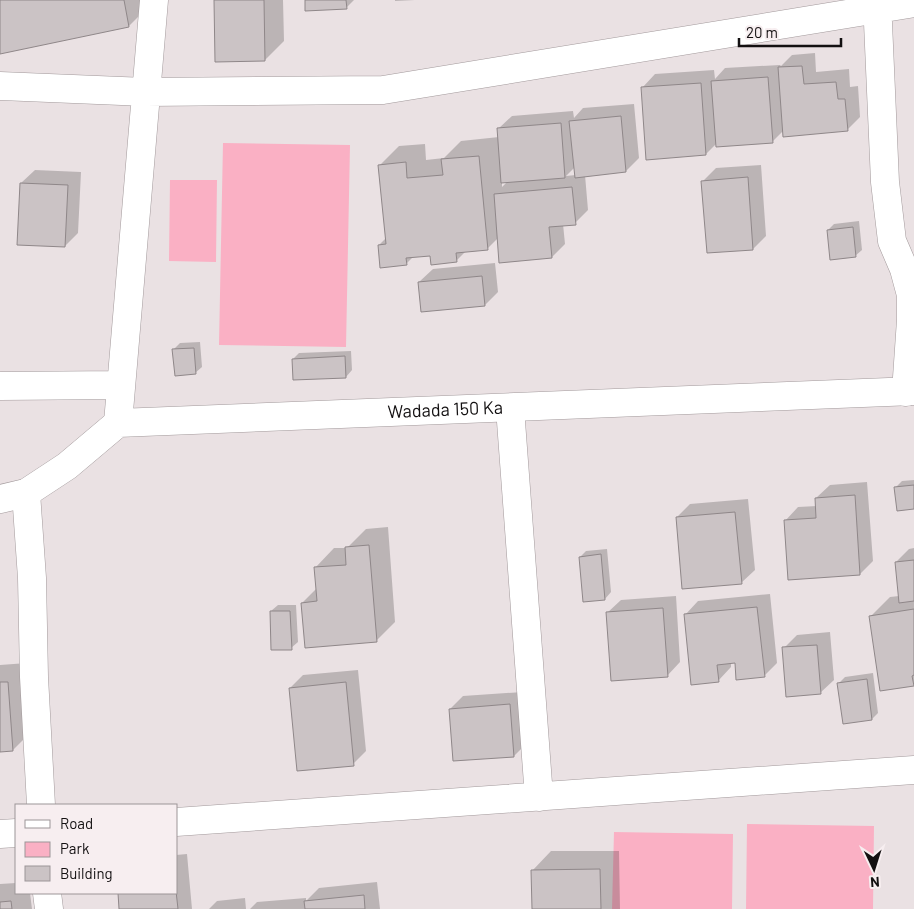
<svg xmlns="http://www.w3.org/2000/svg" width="914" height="909" font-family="Barlow,sans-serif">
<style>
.green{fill:#fab0c4}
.shadow{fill:#0003;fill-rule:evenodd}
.building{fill:#cbc3c5;stroke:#8f8789}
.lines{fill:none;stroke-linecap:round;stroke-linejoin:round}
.street-casing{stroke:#a2999b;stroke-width:29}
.secondary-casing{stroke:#a2999b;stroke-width:29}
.street{stroke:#fff;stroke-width:28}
.secondary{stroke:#fff;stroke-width:28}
.labels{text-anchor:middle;stroke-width:4.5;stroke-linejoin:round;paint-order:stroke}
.street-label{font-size:18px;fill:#131011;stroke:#f7eef0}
</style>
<rect width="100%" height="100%" fill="#eae1e3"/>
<path class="green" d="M223,143L350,145L346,347L219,345Z
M170,180H217L216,262L169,261Z
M747,824L874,826L873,909H746Z
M614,832L733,834L732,909H612Z"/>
<path class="shadow" d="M0,0H153V2L129,26L0,53Z
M216,0H283L284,41L265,60Z
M306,0H354L346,8Z
M395,0H415L395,1Z
M815,53L816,72L849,69L850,87L858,86L860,117L847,130H784L772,142L717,143L706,154L642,88L655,74L714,70L715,79L725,68L780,65L781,66L792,55Z
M634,104L639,158L626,171L585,175L588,210L575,223L563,224L565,244L552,257L498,238L487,249L466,251L456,261L431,254L414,256L406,264L379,245L386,238L380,165L399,146L425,144L426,160L444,158L461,141L499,137L498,129L512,116L573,111L574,118L583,108ZM575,167L576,175L566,176ZM508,181L502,187V182Z
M761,165L766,236L753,249L703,181L716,168Z
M35,170L81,172L78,233L65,246L21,183Z
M859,221L862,250L855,256L828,230L834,224Z
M495,263L498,292L485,305L419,282L433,269Z
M200,342L202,367L195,373L173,350L180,343Z
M351,351L352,370L346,377L293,359L299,353Z
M914,480V507L896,487L902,481Z
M867,482L873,561L860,574L785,521L798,507L817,506L816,498L830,485Z
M748,499L755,570L741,583L677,517L690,504Z
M388,527L395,622L376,641L302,603L317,588L315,568L334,548H347L366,529Z
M914,548V684L913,685L871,616L890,597L899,596L896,562L909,549Z
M607,549L611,592L605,599L580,557L586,551Z
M770,594L777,663L764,676L736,662H731V667L718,681L685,615L698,601Z
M676,596L680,662L667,676L607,613L621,600Z
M278,605H296L298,642L291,648L271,611Z
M830,632L834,680L820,693L784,648L797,635Z
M27,663L32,731L13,750L0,751V665Z
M358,670L366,751L353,764L290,688L303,675Z
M873,673L878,713L872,719L839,683L845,677Z
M523,692L527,743L514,756L450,709L463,696Z
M551,851H619L620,909H533L532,871Z
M187,854L192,909H120L119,893H176V855Z
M377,882L380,909H250L257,902L306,898V901L319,888Z
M16,883V893H30L32,909H0V884Z
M245,898L246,909H209L217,901Z"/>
<path class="building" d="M0,0H124L129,27L0,54Z
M214,0H264L265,61L215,62Z
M305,0H346L347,9L305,11Z
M802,66L804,84L836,82L838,99H845L848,131L783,137L778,67Z
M768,77L773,143L716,147L711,81Z
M701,83L706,155L646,160L641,87Z
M621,116L626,172L575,178L569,121Z
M561,123L565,178L501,183L497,128Z
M479,156L488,250L456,253L457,262L431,265L430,256L406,258L407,265L380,268L378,245L386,244L378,165L406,162L407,178L443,175L441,159Z
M748,177L753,250L707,253L701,181Z
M20,183L68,185L65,247L17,245Z
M572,187L576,225L549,227L552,258L499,263L494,194Z
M853,227L856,257L830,260L827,230Z
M482,276L485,306L421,312L418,282Z
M194,348L196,374L175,376L172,349Z
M345,356L346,378L293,380L292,359Z
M914,485V509L897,511L894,487Z
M855,495L860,575L788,580L784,520L816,518L815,498Z
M735,512L742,584L682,589L676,517Z
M369,545L377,642L305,648L301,603L317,601L314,567L346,565L345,547Z
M601,554L605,600L583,602L579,557Z
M914,560V601L899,603L895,562Z
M757,607L765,677L736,680L735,663L717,665L719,682L691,685L684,614Z
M663,608L668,677L611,681L606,612Z
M914,609V675L912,676L914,686L880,691L869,616Z
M270,611H290L292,650H271Z
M817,645L821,694L786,697L782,647Z
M867,679L872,720L843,724L837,683Z
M0,682H8L13,751L0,752Z
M346,682L354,766L297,771L289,688Z
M510,704L514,757L453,761L449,709Z
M600,869L601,909H532L531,870Z
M176,891L178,909H119L118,893H176Z
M364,895L365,909H305L304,901Z
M11,901L12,909H0V902Z"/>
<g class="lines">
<g class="street-casing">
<path id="street" d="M877,0L885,182L892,241L904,269L911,295V320L906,392
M0,86L146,92L383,90L914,3
M0,386L121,385
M510,408L539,797
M118,423L154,0
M26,493L32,578L34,677L41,805
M176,822L914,770
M0,834L16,833
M47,893L49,909"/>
</g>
<g class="secondary-casing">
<g id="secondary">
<path id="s1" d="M0,499L26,493L67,466L118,423L914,391"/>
</g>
</g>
<use href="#street" class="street"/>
<use href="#secondary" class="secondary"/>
</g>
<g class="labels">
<g class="street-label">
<text dy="6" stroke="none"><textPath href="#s1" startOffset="470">Wadada 150 Ka</textPath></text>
</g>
</g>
<rect x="15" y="804" width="162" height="90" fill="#f7eef0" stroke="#9c9597"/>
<rect x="25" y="820" width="25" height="8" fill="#ffffff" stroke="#9c9597"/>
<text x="60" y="829" font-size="15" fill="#131011">Road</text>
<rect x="25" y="842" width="25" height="15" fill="#fab0c4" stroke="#9c9597"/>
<text x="60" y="854" font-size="15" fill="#131011">Park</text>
<rect x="25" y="866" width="25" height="15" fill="#cbc3c5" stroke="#9c9597"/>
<text x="60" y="879" font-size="15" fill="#131011">Building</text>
<g transform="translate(874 869) rotate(176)" stroke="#f7eef0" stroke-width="4" paint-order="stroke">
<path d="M0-4L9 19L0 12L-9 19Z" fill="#131011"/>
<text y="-8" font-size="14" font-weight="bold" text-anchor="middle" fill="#131011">N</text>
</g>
<path d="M739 38v8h102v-8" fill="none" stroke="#131011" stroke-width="2.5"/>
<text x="746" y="38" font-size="15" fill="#131011" stroke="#f7eef0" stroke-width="4" paint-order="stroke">20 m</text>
</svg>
